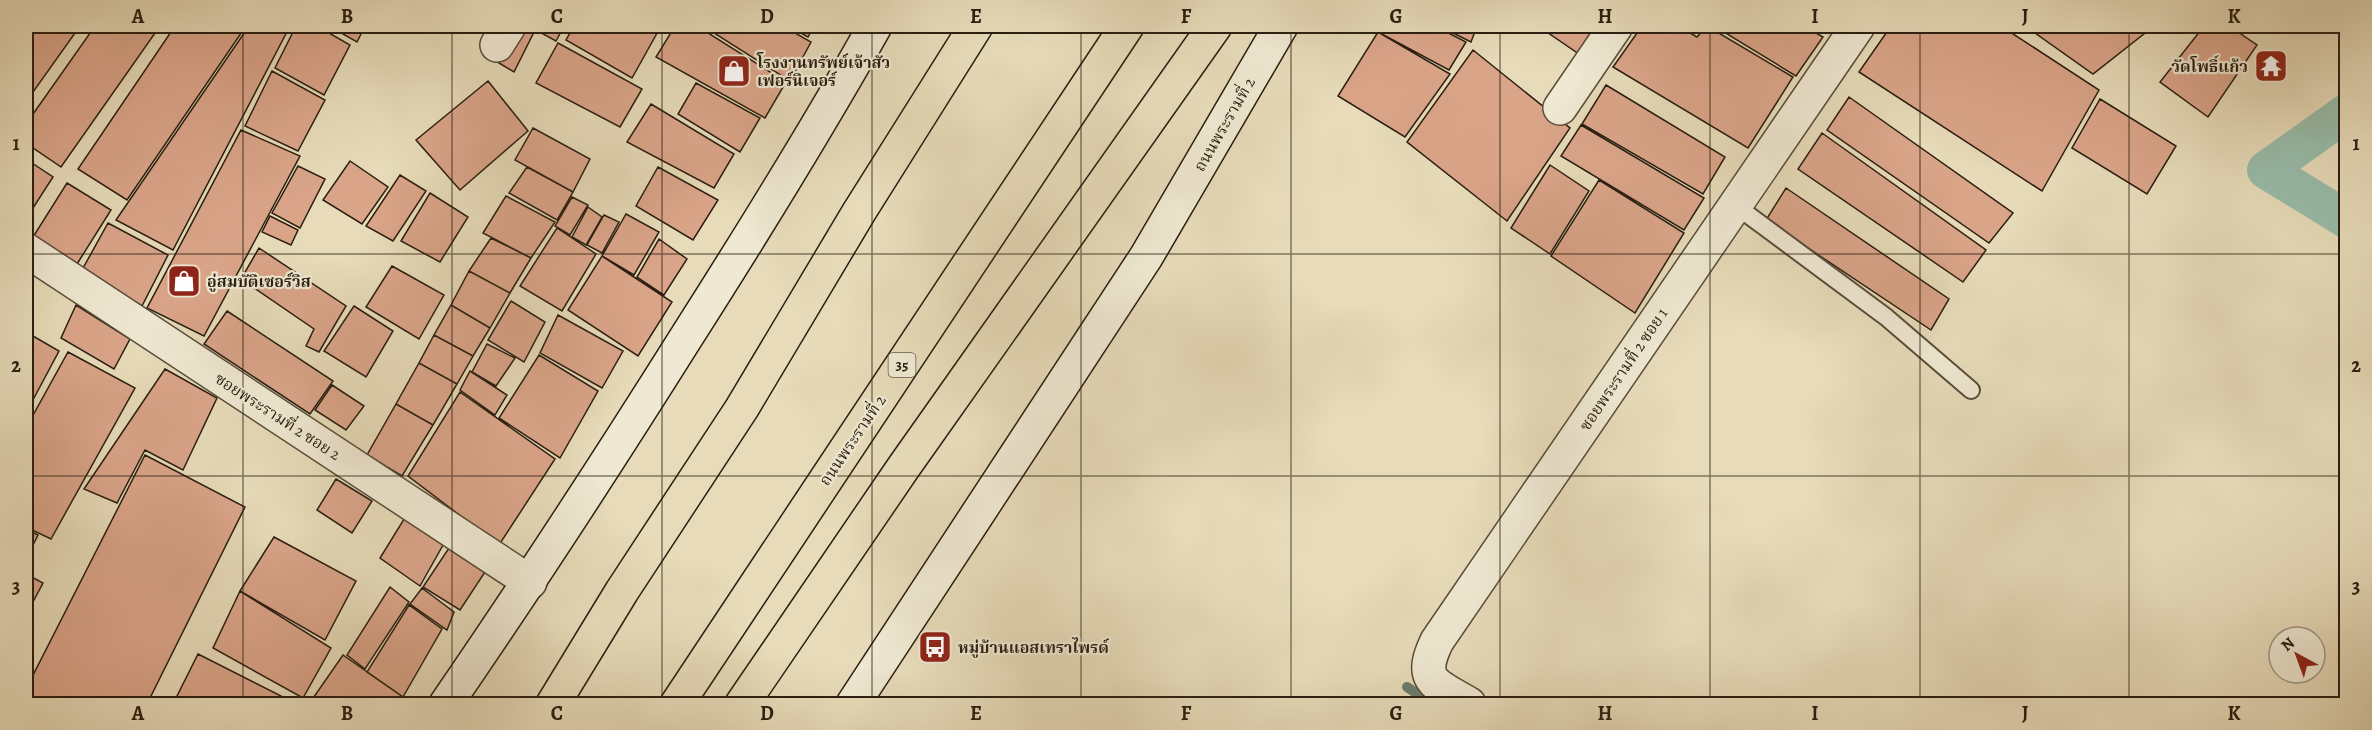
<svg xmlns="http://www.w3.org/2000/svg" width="2372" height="730" font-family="Alegreya,'Noto Serif Thai',serif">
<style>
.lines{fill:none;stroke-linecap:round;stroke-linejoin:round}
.stream{stroke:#6c7d6c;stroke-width:10}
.canal{stroke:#98bcaa;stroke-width:38}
.building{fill:#daa489;stroke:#291e10;stroke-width:1.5}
.service-casing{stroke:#584d3a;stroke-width:20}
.minor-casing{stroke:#584d3a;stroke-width:36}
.secondary-casing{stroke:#291e10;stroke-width:36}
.primary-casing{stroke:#291e10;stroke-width:36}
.service{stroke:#efe8d2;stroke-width:16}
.minor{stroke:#efe8d2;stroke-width:33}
.secondary{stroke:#efe8d2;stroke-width:33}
.primary{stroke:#e7dbb9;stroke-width:33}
.grid{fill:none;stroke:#291e10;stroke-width:1.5;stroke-opacity:0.55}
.labels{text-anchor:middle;stroke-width:4.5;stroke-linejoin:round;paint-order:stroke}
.shield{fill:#efe8d2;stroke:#645b4a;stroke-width:1.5}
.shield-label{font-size:15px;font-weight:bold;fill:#291e10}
.poi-label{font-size:16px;font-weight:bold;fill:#291e10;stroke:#efe8d2;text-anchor:start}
.street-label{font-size:16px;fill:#291e10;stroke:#efe8d2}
.neatline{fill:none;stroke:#291e10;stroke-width:2}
.grid-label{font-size:20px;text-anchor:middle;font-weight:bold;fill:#291e10}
</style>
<rect width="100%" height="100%" fill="#e7dbb9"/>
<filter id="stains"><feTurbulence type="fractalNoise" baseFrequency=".00333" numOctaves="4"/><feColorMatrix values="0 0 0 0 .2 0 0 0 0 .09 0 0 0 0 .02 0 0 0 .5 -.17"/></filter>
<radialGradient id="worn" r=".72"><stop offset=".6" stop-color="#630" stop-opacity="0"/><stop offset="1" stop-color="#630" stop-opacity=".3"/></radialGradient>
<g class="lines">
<path class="stream" d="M1407,687L1433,704"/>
<path class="canal" d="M2346,113L2266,170L2346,219"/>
</g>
<path class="building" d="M36,26H80L26,102V41Z
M95,26H160L61,167L26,143V124Z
M175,26H246L127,200L78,169Z
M249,26H290L173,250L116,220Z
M296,26H317L350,45L324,95L275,68Z
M329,26H365L357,42Z
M522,26L534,32L514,72L494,60Z
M533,26H564L556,41L532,28Z
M574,26H661L632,78L566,40Z
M675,26H697L786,82L765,118L656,57Z
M703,26H783L811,42L790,81Z
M788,26H814L808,37Z
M1382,26H1435L1466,42L1449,70L1378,32Z
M1439,26H1477L1471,42Z
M1538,26H1598L1579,54Z
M1642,26H1678L1697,37L1707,26L1793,77L1748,148L1613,67Z
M1714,26H1804L1823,37L1796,76Z
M1891,26H2001L2099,90L2042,191L1859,72Z
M2025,26H2154L2093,74Z
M2204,26H2229L2257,45L2208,117L2160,82Z
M1378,32L1450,74L1405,137L1338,96Z
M558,43L642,89L620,127L536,83Z
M1473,50L1570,128L1507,221L1407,142Z
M272,71L325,100L298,151L245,126Z
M488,81L528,131L460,190L416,140Z
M696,83L760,118L740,152L678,114Z
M1606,85L1725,157L1703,194L1582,124Z
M1849,97L2013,213L1989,243L1827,130Z
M2100,99L2176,146L2147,194L2072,148Z
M651,104L734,154L714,188L627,142Z
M1581,125L1704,198L1684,230L1561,156Z
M533,128L590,159L573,192L515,160Z
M241,130L300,156L204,336L147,308Z
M1822,133L1986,250L1963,282L1798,169Z
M26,159L53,177L26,219Z
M350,161L388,187L362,224L323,200Z
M1550,165L1589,191L1550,254L1511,228Z
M298,166L325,179L300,228L272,213Z
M527,167L573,192L557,220L509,193Z
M658,167L718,200L693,240L636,206Z
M400,175L426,191L393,241L366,226Z
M1599,180L1684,233L1635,313L1551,256Z
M67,183L111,210L77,264L33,237Z
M1786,188L1949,299L1931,330L1766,220Z
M430,193L468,217L440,262L401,241Z
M506,196L555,222L531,258L483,233Z
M572,197L588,205L570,235L555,226Z
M588,207L602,217L586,245L572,237Z
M626,214L659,232L634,275L602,256Z
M604,215L619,222L602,253L587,245Z
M270,216L298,230L291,245L262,232Z
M108,223L168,255L142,306L82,270Z
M557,228L596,254L562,311L520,286Z
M491,238L531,258L510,293L469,271Z
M659,239L687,259L664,295L637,277Z
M259,248L346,306L319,352L306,346L314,329L241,279Z
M602,256L672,302L638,356L568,310Z
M392,266L444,295L419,339L366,307Z
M469,271L510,293L490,328L451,305Z
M511,301L545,322L524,362L488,340Z
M76,305L130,339L114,369L61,338Z
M451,305L490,328L473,356L434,335Z
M354,306L393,331L366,377L324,351Z
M227,311L333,381L310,414L204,344Z
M558,315L623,351L602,388L540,353Z
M26,332L59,351L26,413Z
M434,335L473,356L457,384L419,363Z
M487,344L515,358L496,386L472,372Z
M68,352L135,388L51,539L26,527V428Z
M539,355L598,391L560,458L499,418Z
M419,363L457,384L433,425L396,404Z
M165,369L217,398L183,470L145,450L117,503L84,489Z
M470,371L507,395L495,415L460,390Z
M332,385L364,406L346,430L315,410Z
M460,392L555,459L499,545L408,476Z
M396,404L433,425L402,476L367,455Z
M145,455L245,507L147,704H26V689Z
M336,479L372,501L352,533L317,510Z
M409,511L447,538L420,586L380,558Z
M26,529L38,535L26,559Z
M274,537L356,581L325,640L240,591Z
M451,545L487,569L460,610L423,587Z
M26,574L43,583L26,615Z
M390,587L409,602L365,669L347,655Z
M422,588L454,612L447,630L410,604Z
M240,591L331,648L303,698L213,648Z
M409,605L442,629L403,697L367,672Z
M198,654L287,699L284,704H173Z
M343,655L403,697L398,704H309Z"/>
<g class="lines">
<g class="service-casing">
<path id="service" d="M1735,205L1886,317L1971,390"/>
</g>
<g class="minor-casing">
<path id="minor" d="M497,45L509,26
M1560,108L1616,26
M26,250L530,582
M1469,704C1436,684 1417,682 1437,641L1858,26"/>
</g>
<g class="secondary-casing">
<path id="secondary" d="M446,704C529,583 609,460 687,336C752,234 816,131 875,26
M853,704L1146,257L1281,26"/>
</g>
<g class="primary-casing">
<path id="primary" d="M553,704L622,591L742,408L859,212L976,26
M677,704L1127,26
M742,704L903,468L1215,26"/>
</g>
<use href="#service" class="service"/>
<use href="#minor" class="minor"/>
<use href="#secondary" class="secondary"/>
<use href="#primary" class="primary"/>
</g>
<path class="grid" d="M243,26V704M452,26V704M662,26V704M872,26V704M1081,26V704M1291,26V704M1500,26V704M1710,26V704M1920,26V704M2129,26V704M26,254H2346M26,476H2346"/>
<defs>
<g id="temple-square" transform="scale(1.725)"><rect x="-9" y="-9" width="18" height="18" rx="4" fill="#8f2418" stroke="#efe8d2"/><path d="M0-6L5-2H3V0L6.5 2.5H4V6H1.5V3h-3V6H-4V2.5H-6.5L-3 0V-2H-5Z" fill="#fff"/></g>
<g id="shop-square" transform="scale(1.725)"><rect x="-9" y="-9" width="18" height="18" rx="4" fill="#8f2418" stroke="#efe8d2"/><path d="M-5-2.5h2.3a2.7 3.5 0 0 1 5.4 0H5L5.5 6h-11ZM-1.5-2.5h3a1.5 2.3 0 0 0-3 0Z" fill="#fff"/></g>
<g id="bus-square" transform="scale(1.725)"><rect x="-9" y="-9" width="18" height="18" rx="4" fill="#8f2418" stroke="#efe8d2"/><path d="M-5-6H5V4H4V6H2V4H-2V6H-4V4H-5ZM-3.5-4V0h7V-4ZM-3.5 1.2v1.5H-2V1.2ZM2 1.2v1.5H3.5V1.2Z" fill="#fff"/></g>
</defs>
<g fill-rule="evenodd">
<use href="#temple-square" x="2271" y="66"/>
<use href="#shop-square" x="734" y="71"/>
<use href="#shop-square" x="184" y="281"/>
<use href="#bus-square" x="935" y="647"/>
</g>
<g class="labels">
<rect class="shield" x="888.5" y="353" width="27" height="24" rx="4.5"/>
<g class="shield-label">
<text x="902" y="370">35</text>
</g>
<g class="poi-label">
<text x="757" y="68">โรงงานทรัพย์เจ้าสัว<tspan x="757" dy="18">เฟอร์นิเจอร์</tspan></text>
<text x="2248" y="72" text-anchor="end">วัดโพธิ์แก้ว</text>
<text x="207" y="287">อู่สมบัติเซอร์วิส</text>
<text x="958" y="653">หมู่บ้านแอสเทราไพรด์</text>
</g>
<g class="street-label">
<text transform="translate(1224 124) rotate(-60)" y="6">ถนนพระรามที่ 2</text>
<text transform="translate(1623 369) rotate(-56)" y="6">ซอยพระรามที่ 2 ซอย 1</text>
<text transform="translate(278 416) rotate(33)" y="6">ซอยพระรามที่ 2 ซอย 2</text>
<text transform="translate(852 440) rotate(-56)" y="6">ถนนพระรามที่ 2</text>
</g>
</g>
<rect width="2372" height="730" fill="none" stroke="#e7dbb9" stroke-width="66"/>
<g transform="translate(2297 655) rotate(319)"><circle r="28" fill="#efe8d2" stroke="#a09784" stroke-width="1.5"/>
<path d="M0-4.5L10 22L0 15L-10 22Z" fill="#8f2418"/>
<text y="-9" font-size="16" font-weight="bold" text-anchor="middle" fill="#291e10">N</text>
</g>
<rect x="33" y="33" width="2306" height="664" class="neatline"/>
<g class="grid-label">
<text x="138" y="23">A</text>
<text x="347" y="23">B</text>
<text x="557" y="23">C</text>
<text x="767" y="23">D</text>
<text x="976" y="23">E</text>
<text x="1186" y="23">F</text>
<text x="1396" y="23">G</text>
<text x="1605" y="23">H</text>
<text x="1815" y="23">I</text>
<text x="2025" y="23">J</text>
<text x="2234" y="23">K</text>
<text x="16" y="150">1</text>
<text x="2356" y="150">1</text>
<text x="16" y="372">2</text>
<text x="2356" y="372">2</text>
<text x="16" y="593">3</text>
<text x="2356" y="593">3</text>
<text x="138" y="720">A</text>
<text x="347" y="720">B</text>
<text x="557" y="720">C</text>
<text x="767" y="720">D</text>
<text x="976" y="720">E</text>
<text x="1186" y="720">F</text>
<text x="1396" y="720">G</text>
<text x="1605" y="720">H</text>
<text x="1815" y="720">I</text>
<text x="2025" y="720">J</text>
<text x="2234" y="720">K</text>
</g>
<rect width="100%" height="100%" filter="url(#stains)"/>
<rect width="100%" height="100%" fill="url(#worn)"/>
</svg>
